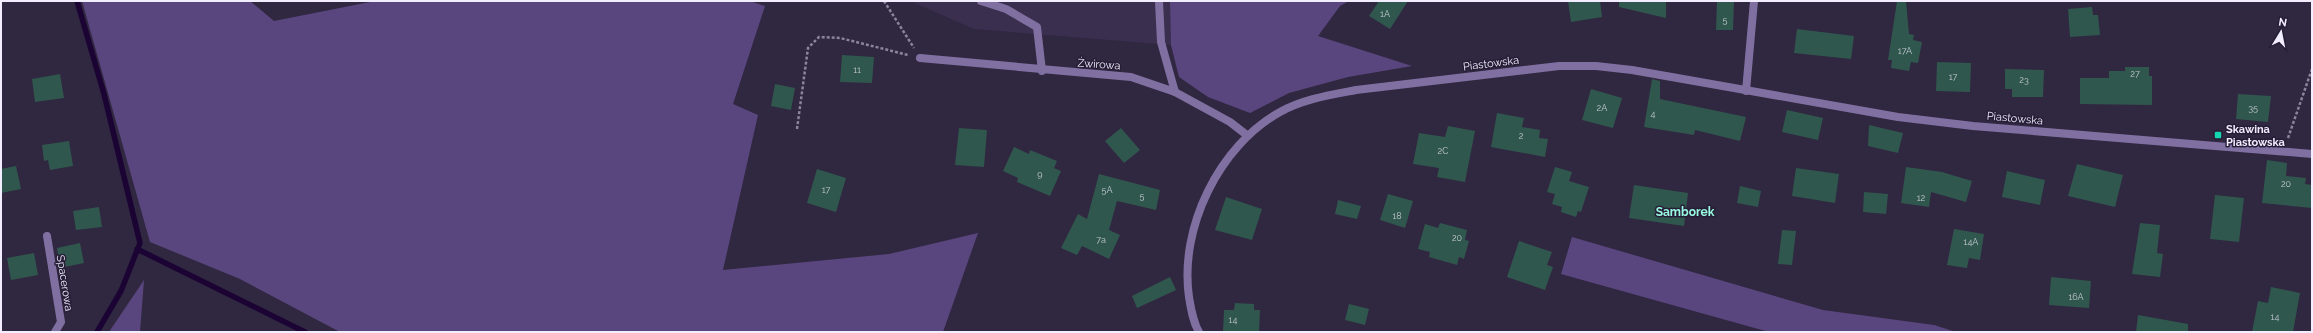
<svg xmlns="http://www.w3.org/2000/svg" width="2313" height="333" font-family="Raleway,sans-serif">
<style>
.built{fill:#3a2f4f}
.green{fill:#5a467e}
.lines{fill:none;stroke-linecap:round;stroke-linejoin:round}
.stream{stroke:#1b0434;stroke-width:5.5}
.building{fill:#30574d}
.path{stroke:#8b849a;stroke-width:2.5;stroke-dasharray:3 2;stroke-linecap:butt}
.service{stroke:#8070a1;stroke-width:8}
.minor{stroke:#8070a1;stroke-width:8}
.poi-dot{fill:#16d5b3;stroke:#261d36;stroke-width:1.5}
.labels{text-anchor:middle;stroke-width:3;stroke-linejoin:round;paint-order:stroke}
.number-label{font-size:9px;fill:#c2c8d2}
.street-label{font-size:11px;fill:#f2edff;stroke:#261d36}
.poi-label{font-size:11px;font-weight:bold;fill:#f2edff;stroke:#261d36;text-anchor:start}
.neighbourhood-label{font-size:12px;font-weight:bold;fill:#98fae1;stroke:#261d36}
</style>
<rect width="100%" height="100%" fill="#302741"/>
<path class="built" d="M910,1H1170L1171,45L974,29Z"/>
<path class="green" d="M82,1H250L274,21L375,1H750L765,6L733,104L758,115L723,270L889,254L978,233L943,332H340L240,279L150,242Z
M1170,1H1349L1340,6L1318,36L1412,66L1348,77L1289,93L1250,113L1208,97L1179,77L1171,45Z
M1572,237L1823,310L1934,325L1956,332H1769L1561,274Z
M144,280L140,332H109Z"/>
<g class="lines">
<path class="stream" d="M77,1L104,94L140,243L121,291L97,332
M137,249L305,332"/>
</g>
<path class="building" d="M1379,1H1408L1390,29L1369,16Z
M1568,1H1600L1602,17L1571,22Z
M1619,1H1666V18L1619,7Z
M1717,1H1734L1733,30H1716Z
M1897,1H1906L1909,34L1914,35L1913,40L1922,42L1918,63L1911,62L1909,71L1891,68L1892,60H1888Z
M2092,7L2093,15H2098L2100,35L2070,37L2068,9Z
M1797,29L1854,36L1851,59L1794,53Z
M842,55L874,57L872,83L840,82Z
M1937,62L1971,63L1970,92L1936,91Z
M2125,67H2149V76H2152V105L2080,104V78H2109V71H2125Z
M2005,69L2044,70L2043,97H2012V89H2005Z
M60,74L64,98L35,102L32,79Z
M1652,79L1660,81V99L1746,117L1740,141L1695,130L1694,135L1644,127Z
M775,84L795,88L791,110L771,106Z
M1591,89L1622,98L1613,128L1582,120Z
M2238,94L2271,96L2268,122L2236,119Z
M1787,110L1823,118L1818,140L1782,132Z
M1497,113L1524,118L1522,127L1540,130L1539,138L1548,139L1545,157L1491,147Z
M1869,125L1903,133L1898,153L1868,146Z
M1448,126L1475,131L1465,182L1437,177L1439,168L1413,164L1419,133L1445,137Z
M959,128L987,130L984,167L955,165Z
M1121,128L1140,150L1124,163L1105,141Z
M69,141L73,166L50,170L48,160L44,161L42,145Z
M1014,147L1029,154L1030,150L1057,161L1054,168L1061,171L1050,196L1017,182L1018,178L1003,171Z
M2267,160L2287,163L2286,176L2306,178L2305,184L2312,185V208L2262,203Z
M2077,164L2123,175L2115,207L2068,196Z
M16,166L21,189L1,193V169Z
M1555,167L1572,172L1569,181L1589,187L1581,212L1578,211L1576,217L1561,212L1562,207L1552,204L1555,194L1547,192Z
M1906,167L1942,172L1972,181L1966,202L1931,192L1929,207L1901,203Z
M1796,168L1839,174L1835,203L1792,196Z
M817,169L846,178L836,212L807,203Z
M2007,171L2045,180L2040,205L2002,197Z
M1099,174L1160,190L1156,210L1117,201L1109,230L1120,235L1109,259L1082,246L1077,255L1061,248L1078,214L1087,219Z
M1634,185L1688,193L1684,226L1629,218Z
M1740,186L1761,191L1758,207L1737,203Z
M1864,192L1888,194L1886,214L1863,212Z
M1388,194L1413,201L1405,228L1380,220Z
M2215,195L2244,198L2239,242L2210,239Z
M1226,197L1262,209L1252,240L1215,230Z
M1338,200L1361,206L1357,219L1335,214Z
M99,207L102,227L76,230L73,211Z
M1440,223L1467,230L1465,240L1469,241L1464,259L1459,257L1457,265L1429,257L1430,252L1418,249L1425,224L1438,228Z
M2140,223L2160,225L2157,253L2163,254L2160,277L2132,274Z
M1954,229L1984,234L1980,260L1969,258L1967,268L1947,265Z
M1782,230L1796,231L1792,265L1778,264Z
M1519,241L1552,252L1547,265L1553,267L1545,290L1507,277Z
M80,243L84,263L60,268L57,248Z
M34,253L38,275L11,280L7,258Z
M1170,277L1176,290L1137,308L1132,296Z
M2051,277L2091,281L2089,308L2049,305Z
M2271,287L2300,293L2293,332H2252L2258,301L2268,303Z
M1235,303L1254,304V310H1260L1259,332H1223L1224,310H1234Z
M1349,304L1369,309L1365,325L1345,320Z
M2138,315L2188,324V332H2136Z"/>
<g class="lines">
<path class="path" d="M884,1L914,48
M797,129L808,48L819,37L840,38L908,55
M2288,138L2312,69"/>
<path class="service" d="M981,1L1006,9L1037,27L1042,71
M1159,1L1161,42L1175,92
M1746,91L1754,1"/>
<path class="minor" d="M920,58L1131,77L1175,92L1230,122L1248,136
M47,236L61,322L55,332
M1199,332C1193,322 1191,309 1189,297C1179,228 1219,146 1280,112C1303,99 1330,95 1356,90L1559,66H1596L1632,70L1898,117L1973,126L2312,154"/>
</g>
<rect class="poi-dot" x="2214" y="131" width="8" height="8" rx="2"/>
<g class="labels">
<g class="number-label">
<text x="1385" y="17">1A</text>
<text x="1725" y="23">5</text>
<text x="1905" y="54">17A</text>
<text x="857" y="73">11</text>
<text x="2135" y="77">27</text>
<text x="1953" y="80">17</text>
<text x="2024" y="83">23</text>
<text x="1602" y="111">2A</text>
<text x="2253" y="111">35</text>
<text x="1653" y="117">4</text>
<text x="1521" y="139">2</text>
<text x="1443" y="154">2C</text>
<text x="1040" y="177">9</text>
<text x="2286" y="187">20</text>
<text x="826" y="193">17</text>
<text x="1107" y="193">5A</text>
<text x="1142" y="199">5</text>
<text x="1921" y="201">12</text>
<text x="1397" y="219">18</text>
<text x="1457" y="241">20</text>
<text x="1101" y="243">7a</text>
<text x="1971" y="245">14A</text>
<text x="2076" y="300">16A</text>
<text x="2275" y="320">14</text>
<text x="1233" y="323">14</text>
</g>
<g class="street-label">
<text transform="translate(1491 63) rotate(-7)" y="4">Piastowska</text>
<text transform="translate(1099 64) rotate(4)" y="4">Żwirowa</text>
<text transform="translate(2015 118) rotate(5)" y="4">Piastowska</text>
<text transform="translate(65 283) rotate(81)" y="4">Spacerowa</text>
</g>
<g class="poi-label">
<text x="2226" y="133">Skawina<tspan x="2226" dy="13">Piastowska</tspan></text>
</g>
<g class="neighbourhood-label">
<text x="1685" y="216">Samborek</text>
</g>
</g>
<rect width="2313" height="333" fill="none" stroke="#f2edff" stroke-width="4"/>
<g transform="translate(2281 32) rotate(10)" stroke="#261d36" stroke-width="3" paint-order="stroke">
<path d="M0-3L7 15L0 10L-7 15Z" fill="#f2edff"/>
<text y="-6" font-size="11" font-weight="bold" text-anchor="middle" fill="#f2edff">N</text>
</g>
</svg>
